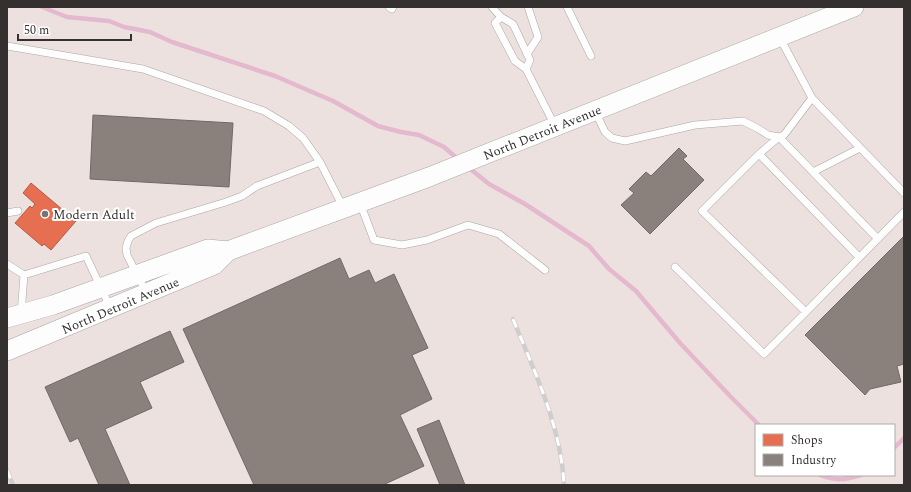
<svg xmlns="http://www.w3.org/2000/svg" width="911" height="492" font-family="Spectral,serif">
<style>
.built{fill:#ede1df;fill-rule:evenodd}
.shops{fill:#e76f51;stroke:#b15c47}
.industry{fill:#8a817c;stroke:#706965}
.lines{fill:none;stroke-linecap:round;stroke-linejoin:round}
.stream{stroke:#e4b9ce;stroke-width:4.5}
.lane-casing{stroke:#aaa6a5;stroke-width:8}
.secondary-casing{stroke:#aaa6a5;stroke-width:20}
.lane{stroke:#fefdfd;stroke-width:7}
.secondary{stroke:#fefdfd;stroke-width:19}
.rail-casing{stroke:#cfcdcd;stroke-width:4.5}
.rail{stroke:#fff;stroke-width:3;stroke-dasharray:9;stroke-linecap:butt}
.poi-dot{fill:#787473;stroke:#fff;stroke-width:1.5}
.labels{text-anchor:middle;stroke-width:4;stroke-linejoin:round;paint-order:stroke}
.street-label{font-size:13px;fill:#343030;stroke:#fff}
.poi-label{font-size:13px;fill:#343030;stroke:#fff;text-anchor:start}
</style>
<rect width="100%" height="100%" fill="#f6f1f0"/>
<path class="built" d="M7,7H904V485H7ZM756,425H894V475H756Z"/>
<path class="shops" d="M31,183L76,221L51,250L44,244L42,246L15,223L30,206L32,208L35,204L23,193Z"/>
<path class="industry" d="M93,115L233,123L229,187L90,179Z
M679,148L687,156L683,159L704,180L650,234L621,205L634,193L629,189L646,172L651,176Z
M904,236V364L897,366L901,382L870,389L865,395L805,335Z
M340,258L349,279L369,270L375,283L394,274L428,348L412,355L432,399L400,415L424,466L383,485H254L183,329Z
M170,331L184,362L140,382L152,408L105,429L130,485H99L78,438L70,442L45,387Z
M439,420L465,485H440L417,429Z"/>
<g class="lines">
<path class="stream" d="M42,7L67,17L109,21L124,27L150,32L172,42L275,76L333,101L378,126L401,132L419,135L444,147L459,160
M468,167L489,184L525,204L589,246L609,269L636,291L680,343L730,396L759,425
M894,448L904,438
M820,475C835,481 845,480 861,475"/>
<g class="lane-casing">
<path id="lane" d="M389,7L392,9L393,7
M492,7L501,17L513,24L530,60L526,69
M567,7L591,56
M501,17L495,23L515,61L526,69L555,126
M7,46L143,69L264,111L289,126L303,138L320,162
M527,54L538,37L528,7
M812,98L904,193
M595,111L605,132L612,138L625,141L695,125L743,121L757,128L768,135L779,137L813,172L860,148
M759,154L779,137L784,135L812,98L780,38
M813,172L878,239
M360,203L374,240L402,245L427,240L468,225L499,234L545,270
M7,213L18,211
M859,257L759,154L702,211L806,312L904,212
M7,264L24,275
M675,267L764,354L806,312
M146,292L127,255L126,248L128,241L131,236L156,223L226,202L242,196L257,186L320,162L343,207
M21,314L24,275L86,256L110,307"/>
</g>
<g class="secondary-casing">
<path id="secondary" d="M7,318L53,305L208,249L228,251
M7,351L214,265L228,251L429,177L854,7"/>
</g>
<use href="#lane" class="lane"/>
<use href="#secondary" class="secondary"/>
<g class="rail-casing">
<path id="rail" d="M513,319C535,373 561,426 564,485
M7,470L13,485"/>
</g>
<use href="#rail" class="rail"/>
</g>
<circle class="poi-dot" cx="45" cy="214" r="4"/>
<g class="labels">
<g class="street-label">
<text transform="translate(542 132) rotate(-22)" y="5">North Detroit Avenue</text>
<text transform="translate(120 305) rotate(-23)" y="5">North Detroit Avenue</text>
</g>
<g class="poi-label">
<text x="53" y="219">Modern Adult</text>
</g>
</g>
<rect width="911" height="492" fill="none" stroke="#343030" stroke-width="16"/>
<rect x="755" y="424" width="140" height="52" fill="#ffffff" stroke="#aeacac"/>
<rect x="763" y="434" width="20" height="12" fill="#e76f51" stroke="#aeacac"/>
<text x="791" y="444" font-size="12" fill="#343030">Shops</text>
<rect x="763" y="454" width="20" height="12" fill="#8a817c" stroke="#aeacac"/>
<text x="791" y="464" font-size="12" fill="#343030">Industry</text>
<path d="M18 34v6h113v-6" fill="none" stroke="#343030" stroke-width="2"/>
<text x="24" y="34" font-size="12" fill="#343030" stroke="#ffffff" stroke-width="3" paint-order="stroke">50 m</text>
</svg>
